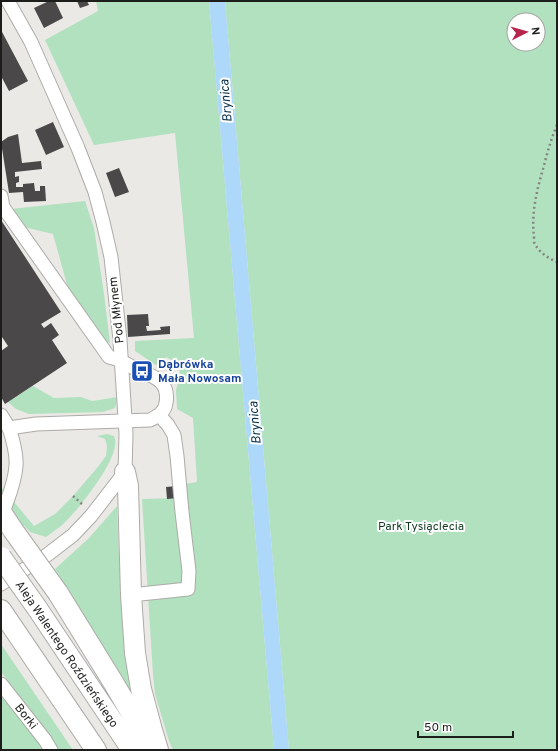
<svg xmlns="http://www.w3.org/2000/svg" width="558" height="751" font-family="Overpass,sans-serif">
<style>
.green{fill:#b1e1be;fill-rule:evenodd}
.water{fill:#aed8f9}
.building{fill:#4b4849}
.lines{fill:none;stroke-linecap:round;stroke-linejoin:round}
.minor-casing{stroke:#acaba8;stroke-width:15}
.highway-casing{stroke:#acaba8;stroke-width:22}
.path{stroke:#858482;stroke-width:2.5;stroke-dasharray:2 3;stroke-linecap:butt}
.minor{stroke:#fff;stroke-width:13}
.highway{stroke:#fff;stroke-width:20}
.highway-bridge-casing{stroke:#acaba8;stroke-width:22;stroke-linecap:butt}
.highway-bridge{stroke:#fff;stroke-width:20}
.labels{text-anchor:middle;stroke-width:4;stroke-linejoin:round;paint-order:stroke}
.street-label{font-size:12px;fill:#1d1d1c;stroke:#fff}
.transit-label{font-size:12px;font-weight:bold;fill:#164399;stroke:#fff;text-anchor:start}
.park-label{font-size:12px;fill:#0f3920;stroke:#fff}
.water-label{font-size:13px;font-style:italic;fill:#07314c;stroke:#fff}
</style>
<rect width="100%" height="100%" fill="#ebe9e6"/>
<path class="green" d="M96,1H209L274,750H173L169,741L155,694L153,675L142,499L178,498L185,484L197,482L193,418L177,409L176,390L180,376L179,364L166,357L159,367L135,351V341L194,338L175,133L94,145L45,40L98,11Z
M225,1H557V750H289ZM514,20H538V44H514Z
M85,201L94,228L104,294L110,343L103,340L69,292L53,234L24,227L11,209Z
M33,386L54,398L81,397L92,401L118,397L115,408L103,412L29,414L16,409L8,402Z
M107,434L114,436C115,439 116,442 115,445C114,465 76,513 61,526C56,530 51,533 46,537L30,532L10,511L1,497V487L14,502L34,526L55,514L73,496L97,468L106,456L107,446L105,439L97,436Z
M117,506L119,558L121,580L137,708L82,612L55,569L89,538Z
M1,644L73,750H59L43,726L1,672Z
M1,694L34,736L43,750H1Z"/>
<path class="water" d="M209,1H225L289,750H274Z"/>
<path class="building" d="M49,1H55L63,18L44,28L34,8Z
M77,1H87L89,5L80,8Z
M1,30L28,81L9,91L1,76Z
M53,122L64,147L46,155L35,130Z
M18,134L22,163L41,161L42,169L15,172V177L19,176V182L16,183V187H23V184L34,183L35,191H40V186H45L46,201L24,202L23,192L9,193L1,142L8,137Z
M119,168L129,192L115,197L106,173Z
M1,220L61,312L41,324L44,328L51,323L59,335L52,340L67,363L5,404L1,397V351L8,346L2,337H1Z
M148,314L149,326H146L147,331L161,330L160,327L170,326V334L128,337L127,315Z
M177,486L178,498L167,499L166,487Z"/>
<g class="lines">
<g class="minor-casing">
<g id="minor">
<path d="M1,196L3,207L109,357C113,358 117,359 121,361C126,363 130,366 134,368C151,376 170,379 166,403C165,412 158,416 150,420L36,424L9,428L1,415"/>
<path d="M1,508L5,507C10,493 15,481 16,466C17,454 13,440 9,428"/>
<path d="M1,584L47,555L73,535L91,516L125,472L126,434L120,340L111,257L103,222L95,192L78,148L31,42L8,1"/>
<path d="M131,595L188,589L189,571L182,512L177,456L174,435L168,425L160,416"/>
<path id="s1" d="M1,684L45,740L51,750"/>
</g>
</g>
<g class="highway-casing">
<path id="highway" d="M125,472L128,486L131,595L135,653L141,689L152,730L158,750
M1,512L13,530
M58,593L113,682L149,743
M37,608L132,750
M1,610L96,750"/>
</g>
<path class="path" d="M557,125C551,139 547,154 543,169C537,190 531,213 534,236C534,236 534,242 534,242C538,252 548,258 557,262
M73,496L83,505"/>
<use href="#minor" class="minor"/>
<use href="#highway" class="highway"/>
<g class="highway-bridge-casing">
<path id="highway-bridge" d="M13,530L58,593
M1,557L37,608"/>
</g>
<use href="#highway-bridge" class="highway-bridge"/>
</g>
<defs>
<g id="bus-square" transform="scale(1.15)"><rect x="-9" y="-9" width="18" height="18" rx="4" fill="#1a4fb4" stroke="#fff"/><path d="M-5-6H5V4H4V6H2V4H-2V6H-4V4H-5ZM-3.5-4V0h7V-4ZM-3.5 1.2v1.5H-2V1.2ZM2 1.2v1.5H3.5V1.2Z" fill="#fff"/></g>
</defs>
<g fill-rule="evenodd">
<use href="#bus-square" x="142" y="371"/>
</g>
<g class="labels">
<g class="street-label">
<text transform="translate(116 310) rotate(-96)" y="4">Pod Młynem</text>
<text transform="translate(67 654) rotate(56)" y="4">Aleja Walentego Roździeńskiego</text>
<text dy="4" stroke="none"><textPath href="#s1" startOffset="41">Borki</textPath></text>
</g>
<g class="transit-label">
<text x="158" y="368">Dąbrówka<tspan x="158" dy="14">Mała Nowosam</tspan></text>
</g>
<g class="park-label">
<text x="421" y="530">Park Tysiąclecia</text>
</g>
<g class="water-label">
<text transform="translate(225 101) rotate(-95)" y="5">Brynica</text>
<text transform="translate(254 423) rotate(-95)" y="5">Brynica</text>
</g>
</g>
<rect width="558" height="751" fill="none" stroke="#1d1d1c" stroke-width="4"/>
<g transform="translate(526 32) rotate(84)"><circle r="19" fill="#ffffff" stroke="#a5a5a4"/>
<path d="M0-3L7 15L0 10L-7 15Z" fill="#b6254e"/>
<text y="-6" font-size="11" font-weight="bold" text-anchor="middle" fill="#1d1d1c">N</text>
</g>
<path d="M418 731v6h95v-6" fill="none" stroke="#1d1d1c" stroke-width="2"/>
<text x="424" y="731" font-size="12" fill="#1d1d1c" stroke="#ffffff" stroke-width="3" paint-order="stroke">50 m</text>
</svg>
